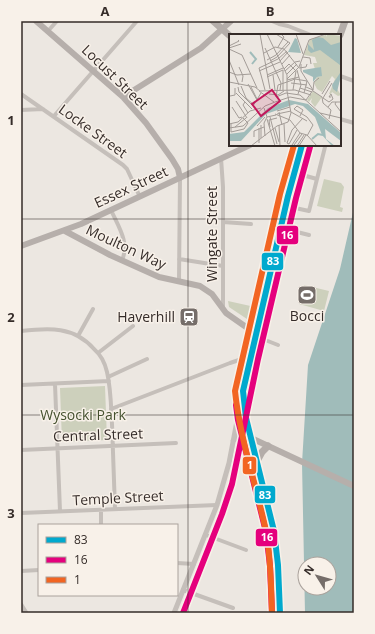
<svg xmlns="http://www.w3.org/2000/svg" width="375" height="634" font-family="'Open Sans',sans-serif">
<style>
.green{fill:#cdd0bc}
.water{fill:#a0bcba;fill-rule:evenodd}
.lines{fill:none;stroke-linecap:round;stroke-linejoin:round}
.minor{stroke:#c5bfba;stroke-width:4}
.tertiary{stroke:#c5bfba;stroke-width:5}
.secondary{stroke:#b6afab;stroke-width:6}
.primary{stroke:#b4ada9;stroke-width:7}
.bus-1-casing{stroke:#f8f1e9;stroke-width:9}
.bus-2-casing{stroke:#f8f1e9;stroke-width:9}
.bus-3-casing{stroke:#f8f1e9;stroke-width:9}
.bus-1{stroke:#00a9ce;stroke-width:6}
.bus-2{stroke:#e5007d;stroke-width:6}
.bus-3{stroke:#f26522;stroke-width:6}
.grid{fill:none;stroke:#352c29;stroke-width:1;stroke-opacity:0.55}
.labels{text-anchor:middle;stroke-width:3;stroke-linejoin:round;paint-order:stroke}
.street-label{font-size:14px;fill:#352c29;stroke:#f8f1e9}
.poi-label{font-size:14px;fill:#352c29;stroke:#f8f1e9}
.park-label{font-size:14px;fill:#45512f;stroke:#f8f1e9}
.inset-river{fill:none;stroke:#a0bcba;stroke-width:2}
.inset-road{fill:none;stroke:#a39c97;stroke-width:1}
.view{fill:#c2185b;fill-opacity:0.15;stroke:#c2185b;stroke-width:2}
.inset-edge{fill:none;stroke:#352c29;stroke-width:2}
.line-badge{stroke:#f8f1e9;stroke-width:1.5}
.badge-label{font-size:11px;text-anchor:middle;font-weight:bold;fill:#fff}
.neatline{fill:none;stroke:#352c29;stroke-width:1.5}
.grid-label{font-size:13px;text-anchor:middle;font-weight:bold;fill:#352c29}
</style>
<rect width="100%" height="100%" fill="#ece7e1"/>
<path class="green" d="M324,179L341,183L344,187L340,207L343,208L342,212L317,206Z
M304,285L329,291L324,311L299,304Z
M228,301L255,307L253,315L247,319L229,307Z
M105,386L107,440L62,442L60,388Z"/>
<path class="water" d="M354,208V613H305L302,463L308,365L340,269ZM305,564H329V588H305Z"/>
<g class="lines">
<path class="minor" d="M272,21L279,24L288,26L311,35
M48,31L57,21
M340,76L354,81
M21,94L123,165L127,169L140,197
M21,110L43,109
M54,116L137,21
M340,119L354,123
M221,158L223,187V308
M295,173L317,179
M286,206L309,211L325,147
M111,210C118,226 130,243 122,260
M223,222L251,224
M281,228L309,235
M179,259L223,266
M179,281L180,178
M21,331C49,328 74,326 94,349C101,355 105,363 107,372C111,389 111,407 112,424C113,452 114,481 115,509
M78,336L93,309
M255,336L278,345
M98,353L133,326
M108,377L147,359
M55,384L60,511
M21,385L109,381
M111,409L230,363L239,360L250,358
M21,450L176,443
M101,510V525
M21,513L217,505
M206,535L246,550
M177,563L194,564
M21,571L39,570
M183,590L233,608"/>
<path class="tertiary" d="M233,441C240,435 243,435 251,438
M21,605L26,613
M174,613L217,505L229,463L242,395"/>
<path class="secondary" d="M36,21L123,97L146,123L172,159L178,169L180,178
M123,97L201,48L231,21
M65,231L110,255L159,277L200,286L212,294L226,313L256,334
M21,246L81,224L250,145
M251,438L354,486"/>
<path class="primary" d="M213,21L230,36
M340,35L345,21
M257,461L262,452L268,446
M280,613L278,565L274,531L246,418L243,391L288,196L302,145"/>
<g class="bus-1-casing">
<path id="bus-1" d="M280,613L278,565L274,531L246,418L243,391L288,196L302,145"/>
</g>
<g class="bus-2-casing">
<path id="bus-2" d="M236,405L238,420L266,532L270,566L272,613
M183,613L222,514L232,484L258,359L296,198L310,147"/>
</g>
<g class="bus-3-casing">
<path id="bus-3" d="M272,613C271,586 271,558 266,531C256,484 240,439 235,391L280,194L294,145"/>
</g>
<use href="#bus-1" class="bus-1"/>
<use href="#bus-2" class="bus-2"/>
<use href="#bus-3" class="bus-3"/>
</g>
<path class="grid" d="M188,21V613M21,219H354M21,415H354"/>
<defs>
<g id="stadium-square" transform="scale(1)"><rect x="-9" y="-9" width="18" height="18" rx="4" fill="#756d69" stroke="#f8f1e9"/><path d="M0-5a6.5 5 0 1 0 0 10a6.5 5 0 1 0 0-10ZM-3.5-1.8h7v3.6h-7Z" fill="#fff"/></g>
<g id="station-square" transform="scale(1)"><rect x="-9" y="-9" width="18" height="18" rx="4" fill="#756d69" stroke="#f8f1e9"/><path d="M-3-6H3Q5-6 5-4V2Q5 4 3 4L4.5 6H3L1.5 4h-3L-3 6H-4.5L-3 4Q-5 4-5 2V-4Q-5-6-3-6ZM-3.5-4v3h7v-3ZM-3.5 1v1.5H-2V1ZM2 1v1.5H3.5V1Z" fill="#fff"/></g>
</defs>
<g fill-rule="evenodd">
<use href="#stadium-square" x="307" y="295"/>
<use href="#station-square" x="189" y="317"/>
</g>
<g class="labels">
<g class="street-label">
<text transform="translate(115 77) rotate(44)" y="5">Locust Street</text>
<text transform="translate(93 131) rotate(36)" y="5">Locke Street</text>
<text transform="translate(131 187) rotate(-25)" y="5">Essex Street</text>
<text transform="translate(212 234) rotate(-90)" y="5">Wingate Street</text>
<text transform="translate(126 247) rotate(25)" y="5">Moulton Way</text>
<text transform="translate(98 435) rotate(-2)" y="5">Central Street</text>
<text transform="translate(118 498) rotate(-3)" y="5">Temple Street</text>
</g>
<g class="poi-label">
<text x="307" y="321">Bocci</text>
<text x="175" y="322" text-anchor="end">Haverhill</text>
</g>
<g class="park-label">
<text x="83" y="420">Wysocki Park</text>
</g>
</g>
<g transform="translate(229 34)">
<rect width="112" height="112" fill="#ece7e1"/>
<path d="M98,0L112,2V42L108,55L112,61L109,62L103,58L102,60H100L106,45L103,42L93,58L88,55L85,49L88,43L92,42V33L86,35L84,29H88L86,23L75,21L81,5L97,1L98,3ZM84,57L93,63L86,73L82,68L83,64L80,68L78,66Z" fill="#cdd0bc"/>
<path d="M88,3L94,4L102,11L112,8V41L108,58L104,55L103,51L111,39V31L91,16L82,19L79,16V10L85,16L83,6ZM66,4L68,5L72,19L59,18ZM92,33L93,42L88,43L84,48V43L74,38V36ZM60,66L79,70L112,99V107L96,95L97,105L106,112L102,111L93,101L86,83L74,72L66,70L37,80L12,107H0V100L15,98L39,74Z" fill="#a0bcba"/>
<path class="inset-river" d="M21,18L27,25L23,30M83,105L89,100L94,101"/>
<path class="inset-road" d="M31,0L41,55M67,0L74,20M0,12L10,7L9,6M49,13L55,3L52,0M0,14L12,10M36,14L52,49L51,56M0,15L13,21L28,54M35,19L46,13L55,15L70,34L77,33L78,30M74,23L81,24L82,30M0,26L10,51M38,26L47,21L59,8M41,27L48,23L61,9L47,0M51,27L59,18M53,30L61,21M72,30V37L84,56L77,66M10,33L14,42L13,48M55,35L60,30L67,37L64,56M54,36V56M68,36L72,51L69,60M30,37L51,28M56,37L66,28L71,27M0,38L8,41L22,40M58,40L68,30M32,41L30,34L49,25L58,17M32,41L36,56M38,41L54,34M44,41L46,56M38,43L54,36M58,45L70,33L80,6L97,0M58,46L70,43M0,48L26,53L31,57L66,56L82,61M58,48L66,45L78,47L75,59M62,49L78,51M19,50L28,66M12,52L17,64L25,71M9,53L10,58L24,72M22,53L28,65M77,53L84,56L85,48L90,44M71,54L83,58M30,57L45,68M84,57L93,63L94,69L102,76L100,85M7,59L23,75M40,60L49,61L55,57M93,60L101,47M1,62L6,61V54M47,63L57,59L71,61L112,98M47,63L49,51L58,48M94,64L100,68L104,65L102,60L100,63H102M94,64L103,49M7,67L18,84M16,68L14,71L19,79M107,68L106,70L112,78M24,72L32,59M3,73L10,84L13,83M99,73L103,68H112M35,74L38,83L47,81M65,75L78,83L84,91L78,102M65,75L68,72L74,76L71,82M48,77L61,73M50,78L53,91M62,78L78,87M91,79L112,84M46,80L61,86L71,99L78,101L88,112M48,80L62,77M41,83L48,110M38,85L46,112M0,90L9,88L21,77L32,74M2,90V98L15,95L19,89L14,84M55,90L56,108M32,91V104M50,91L51,112M28,92L36,83M6,93L17,84M41,93L40,86L48,84M0,94L14,92L36,72L46,68L61,63L77,66M46,94L50,108M68,96L60,110L58,109L63,96L74,84M36,102L35,89L38,83M25,103V97L35,93M30,109V94M63,111L71,99M65,111L73,100M22,112L48,92L59,88L62,79L58,57V41L38,0M68,112L75,101M70,112L77,101"/>
<path class="view" d="M43,56L51,67L32,82L23,70Z"/>
<rect width="112" height="112" class="inset-edge"/>
</g>
<g class="line-badge">
<rect x="276" y="225" width="23" height="20" rx="4" fill="#e5007d"/>
<rect x="261" y="252" width="23" height="19" rx="4" fill="#00a9ce"/>
<rect x="242" y="456" width="15" height="19" rx="4" fill="#f26522"/>
<rect x="254" y="485" width="22" height="19" rx="4" fill="#00a9ce"/>
<rect x="255" y="528" width="23" height="19" rx="4" fill="#e5007d"/>
</g>
<g class="badge-label">
<text x="287" y="239">16</text>
<text x="273" y="265">83</text>
<text x="250" y="469">1</text>
<text x="265" y="499">83</text>
<text x="267" y="541">16</text>
</g>
<rect width="375" height="634" fill="none" stroke="#f8f1e9" stroke-width="44"/>
<rect x="38" y="524" width="140" height="72" fill="#f8f1e9" stroke="#aaa29c"/>
<rect x="46" y="537" width="20" height="6" fill="#00a9ce" stroke="#aaa29c"/>
<text x="74" y="544" font-size="12" fill="#352c29">83</text>
<rect x="46" y="557" width="20" height="6" fill="#e5007d" stroke="#aaa29c"/>
<text x="74" y="564" font-size="12" fill="#352c29">16</text>
<rect x="46" y="577" width="20" height="6" fill="#f26522" stroke="#aaa29c"/>
<text x="74" y="584" font-size="12" fill="#352c29">1</text>
<g transform="translate(317 576) rotate(307)"><circle r="19" fill="#f8f1e9" stroke="#aaa29c"/>
<path d="M0-3L7 15L0 10L-7 15Z" fill="#756d69"/>
<text y="-6" font-size="11" font-weight="bold" text-anchor="middle" fill="#352c29">N</text>
</g>
<rect x="22" y="22" width="331" height="590" class="neatline"/>
<g class="grid-label">
<text x="105" y="16">A</text>
<text x="270" y="16">B</text>
<text x="11" y="125">1</text>
<text x="11" y="322">2</text>
<text x="11" y="518">3</text>
</g>
</svg>
